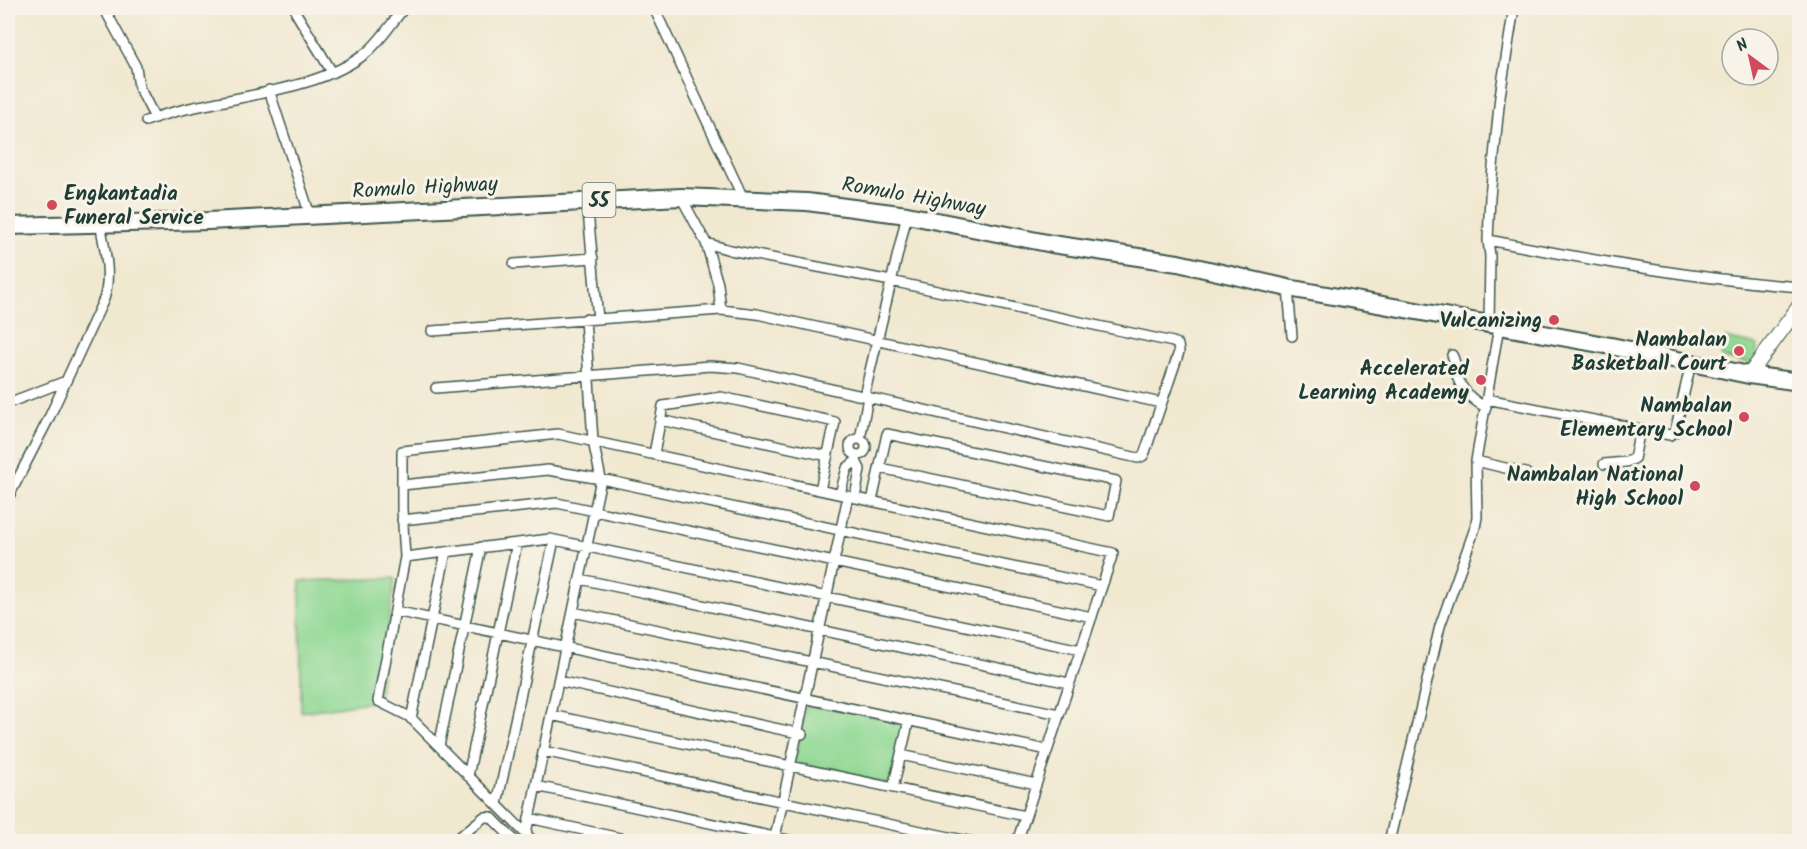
<svg xmlns="http://www.w3.org/2000/svg" width="1807" height="849" font-family="Kalam,sans-serif">
<style>
.green{fill:#8fd893;stroke:#578a64;stroke-width:1.5}
.lines{fill:none;stroke-linecap:round;stroke-linejoin:round}
.street-casing{stroke:#3e574b;stroke-width:12}
.secondary-casing{stroke:#3e574b;stroke-width:16}
.highway-casing{stroke:#3e574b;stroke-width:20}
.street{stroke:#fff;stroke-width:9}
.secondary{stroke:#fff;stroke-width:14}
.highway{stroke:#fff;stroke-width:16}
.poi-dot{fill:#d1495b;stroke:#f7f3e8;stroke-width:2}
.labels{text-anchor:middle;stroke-width:6;stroke-linejoin:round;paint-order:stroke}
.shield{fill:#f7f3e8;stroke:#60746a;stroke-width:1.5}
.shield-label{font-size:20px;font-weight:bold;fill:#1f3d34}
.street-label{font-size:21px;fill:#1f3d34;stroke:#f7f3e8}
.poi-label{font-size:21px;font-weight:bold;fill:#1f3d34;stroke:#f7f3e8;text-anchor:end}
</style>
<rect width="100%" height="100%" fill="#f7f3e8"/>
<filter id="ink" filterUnits="userSpaceOnUse"><feTurbulence type="fractalNoise" baseFrequency=".0167" numOctaves="2"/><feDisplacementMap in="SourceGraphic" scale="12" xChannelSelector="R" yChannelSelector="G"/><feConvolveMatrix kernelMatrix="1 2 1 2 8 2 1 2 1" color-interpolation-filters="sRGB"/></filter>
<filter id="wash" filterUnits="userSpaceOnUse"><feTurbulence type="fractalNoise" baseFrequency=".008" numOctaves="4" result="noise"/><feDisplacementMap in="SourceGraphic" scale="24" xChannelSelector="R" yChannelSelector="G"/><feGaussianBlur stdDeviation="1.35" result="paint"/><feColorMatrix in="noise" values="0 0 0 0 0 0 0 0 0 0 0 0 0 0 0 0 0 1.4 0 .05"/><feComposite in="paint" operator="in"/></filter>
<g filter="url(#wash)">
<rect width="100%" height="100%" fill="#f1e8d0"/>
<path class="green" d="M1725,338L1758,345L1754,364L1721,358Z
M395,578L378,701L301,712L300,581Z
M807,703L905,723L891,785L794,763Z"/>
</g>
<g filter="url(#ink)">
<g class="lines">
<g class="street-casing">
<path id="street" d="M104,8L136,67L139,87L155,118
M654,8L743,198
M296,13L332,72
M269,90L310,215
M146,121C210,96 313,96 366,53C381,41 392,22 404,8
M681,197L706,243
M587,201L598,319
M1488,240C1591,260 1695,279 1800,287
M514,264L593,258
M1288,288L1292,336
M1489,324L1490,256L1488,240L1490,197L1500,96L1513,14L1506,8
M432,331L721,310L757,314L1161,403
M1452,355C1457,364 1455,371 1458,379C1463,391 1474,402 1486,407
M436,388L710,366L738,368L1138,458L1143,456L1145,452L1179,352L1178,345L1173,342L891,281L730,250L706,243L718,284L721,310
M864,396L907,215
M1487,399L1670,435L1675,432L1691,363
M8,403L66,381
M660,420L828,456
M860,439L868,397
M850 447a8 8 0 1 1 16 0a8 8 0 1 1-16 0Z
M654,454L663,406L721,397L835,422L820,490
M1476,461L1526,473
M1604,464L1626,462L1634,459L1640,429
M402,485L548,470L601,479L1102,586
M840,494L847,468L856,461
M8,498L48,420L104,299C112,274 104,247 100,222
M855,498L860,469L856,461L857,455
M872,501L887,434L1116,481L1109,516L880,468
M402,520L557,503L1092,617
M405,557L550,539L1081,650
M580,579L1069,683
M395,611L1047,750
M573,612L1059,714
M558,681L802,734
M551,715L1025,816
M411,719L446,552
M439,746L481,547
M543,751L973,842
M901,755L1036,784
M468,776L517,543
M536,786L798,842
M893,788L909,720
M497,804L554,540
M529,818L638,842
M526,833L601,479L593,441L585,319
M456,840L484,817H491L516,842
M534,842L410,717L378,701L405,557L402,509V451L558,434L1113,553L1017,842
M774,842L848,496
M1389,842L1440,626L1475,528L1477,517L1476,461L1499,326"/>
</g>
<g class="secondary-casing">
<path id="secondary" d="M1749,375L1800,305"/>
</g>
<g class="highway-casing">
<path id="highway" d="M8,226L208,221L681,197L807,202L907,215L1052,244L1178,263L1288,288L1611,346L1749,375L1800,382"/>
</g>
<use href="#street" class="street"/>
<use href="#secondary" class="secondary"/>
<use href="#highway" class="highway"/>
</g>
</g>
<g class="poi-dot">
<circle cx="52" cy="205" r="6"/>
<circle cx="1554" cy="320" r="6"/>
<circle cx="1739" cy="351" r="6"/>
<circle cx="1481" cy="380" r="6"/>
<circle cx="1744" cy="417" r="6"/>
<circle cx="1695" cy="486" r="6"/>
</g>
<g class="labels">
<rect class="shield" x="582.5" y="183" width="33" height="34" rx="4.5"/>
<g class="shield-label">
<text x="599" y="207">55</text>
</g>
<g class="street-label">
<text transform="translate(425 187) rotate(-3)" y="7">Romulo Highway</text>
<text transform="translate(914 196) rotate(10)" y="7">Romulo Highway</text>
</g>
<g class="poi-label">
<text x="64" y="200" text-anchor="start">Engkantadia<tspan x="64" dy="24">Funeral Service</tspan></text>
<text x="1542" y="327">Vulcanizing</text>
<text x="1727" y="346">Nambalan<tspan x="1727" dy="24">Basketball Court</tspan></text>
<text x="1469" y="375">Accelerated<tspan x="1469" dy="24">Learning Academy</tspan></text>
<text x="1732" y="412">Nambalan<tspan x="1732" dy="24">Elementary School</tspan></text>
<text x="1683" y="481">Nambalan National<tspan x="1683" dy="24">High School</tspan></text>
</g>
</g>
<rect width="1807" height="849" fill="none" stroke="#f7f3e8" stroke-width="30"/>
<g transform="translate(1750 57) rotate(327)"><circle r="28" fill="#f7f3e8" stroke="#a1aaa0" stroke-width="1.5"/>
<path d="M0-4.5L10 22L0 15L-10 22Z" fill="#d1495b"/>
<text y="-9" font-size="16" font-weight="bold" text-anchor="middle" fill="#1f3d34">N</text>
</g>
</svg>
